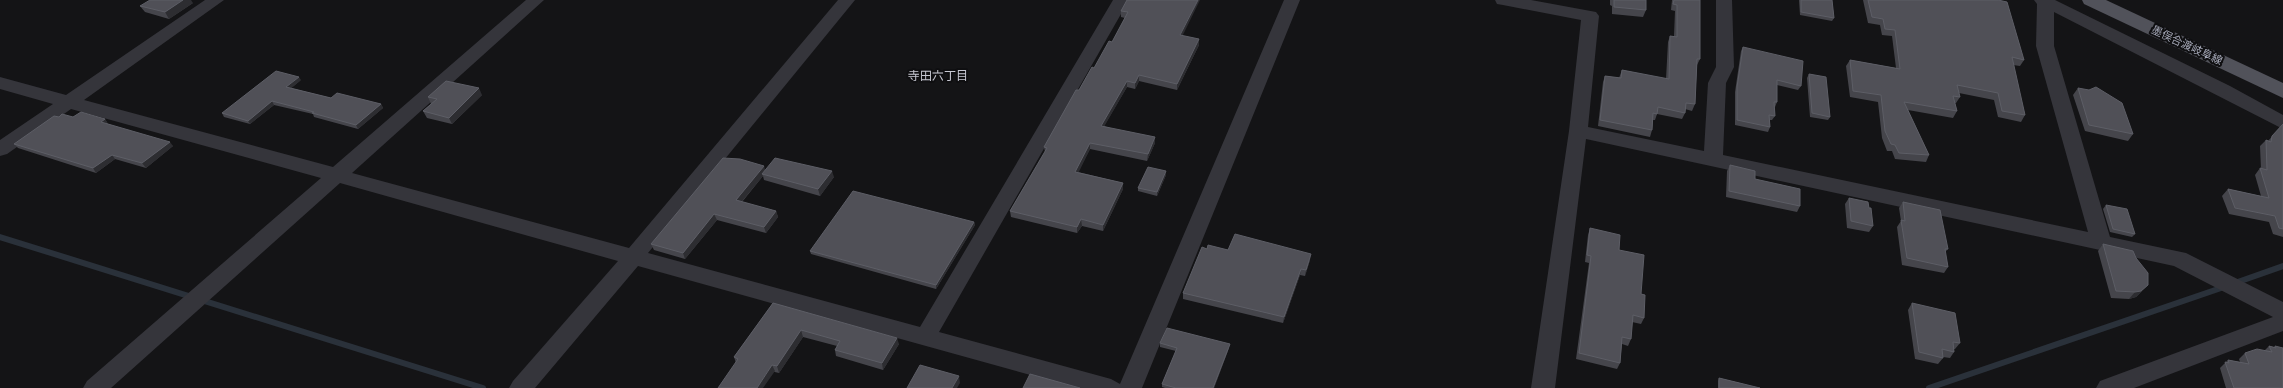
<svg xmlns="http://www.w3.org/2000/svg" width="2283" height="388" font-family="'Golos Text','Noto Sans JP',sans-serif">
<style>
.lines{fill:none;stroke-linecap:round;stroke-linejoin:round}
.stream{stroke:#2a313a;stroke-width:6}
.minor{fill:#35353b;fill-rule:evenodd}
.major{fill:#51525a;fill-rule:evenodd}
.wall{fill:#45454b}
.shaded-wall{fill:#2d2d31}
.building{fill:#505057;stroke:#5d5e66}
.labels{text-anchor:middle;stroke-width:4;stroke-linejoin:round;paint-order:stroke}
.street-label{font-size:11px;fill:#a5a8b7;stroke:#0f0f11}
.neighbourhood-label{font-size:12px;fill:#c7c8d2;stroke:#0f0f11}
</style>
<rect width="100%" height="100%" fill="#141416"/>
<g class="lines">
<path class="stream" d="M0,237L483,388
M2235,283L2283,266
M1929,388L2224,287"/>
<path class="minor" d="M205,0H224L84,100L333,167L526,0H544L352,173L629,248L838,0H855L648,253L920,327L1113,0H1129L939,332L1111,379L1120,384L1284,0H1300L1142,388H1077L638,266L535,388H509L513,381L618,261L340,183L111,388H83L87,381L321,178L71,109L7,154L0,156V140L53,104L0,89V77L66,95Z
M1495,0H1531L1596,12L1599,16L1588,127L1704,151L1708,83L1716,67V0H1732L1734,67L1726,83L1723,155L2088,232L2036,46L2037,4L2034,0H2055L2230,86L2283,115V129L2054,12V46L2110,237L2186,253L2283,302V331L2134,388H2096L2100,381L2273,317L2174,266L1586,139L1555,388H1531L1569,131L1581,20L1503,5L1497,4Z"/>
<path class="major" d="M2082,0H2106L2283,83V98L2084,4Z"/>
</g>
<path class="wall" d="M1127,0L1183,36L1199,45L1177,90L1139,81L1135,89L1127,87L1104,126L1155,143L1147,161L1090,149L1078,172L1123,183V189L1103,231L1082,226L1077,233L1011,217L1010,211L1045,152L1044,147L1079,90L1112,42L1125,18L1121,17V11Z
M1610,0H1646V10L1643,17L1612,14V6L1610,5Z
M1672,0H1700V59L1697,65L1695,104L1692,111L1685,109V113L1682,119L1657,114L1655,120H1653L1652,130L1650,137L1598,126L1603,82L1605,76L1619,78L1622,70L1666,79L1668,42L1670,36H1674L1675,11L1671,10Z
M1799,0H1832L1834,18L1832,21L1800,15Z
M1863,0H1998L2024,60L2020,66L2013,65L2025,115L2021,122L1998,117L1994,100L1959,93L1960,97L1956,103H1955L1957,111L1953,118L1908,110L1929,155L1926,162L1895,159L1892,151H1887L1882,138L1878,102L1850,97L1846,66L1850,60L1896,68L1892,36L1882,35L1880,25L1868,23Z
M193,3L169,19L145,12L140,6Z
M1743,47L1801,86L1798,90L1777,85V102L1775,107H1774L1775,116L1772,120H1770V127L1768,132L1735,125V92L1741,51Z
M1809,74L1830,117L1828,120L1810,117L1807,78Z
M301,80L291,88L331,98L381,104L383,108L358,129L314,117L313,114L274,105L250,124L224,117L222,113Z
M2078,88L2133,134L2128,141L2085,131L2073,95Z
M482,95L452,124L427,118L423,111L431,104L428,97Z
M73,117L105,119L108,124H107L173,146L146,168L115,159L96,173L18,148L14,144Z
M2283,124V237L2273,234L2269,222L2229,214L2222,196L2228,189L2261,196L2255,175L2260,168L2261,169L2260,146L2266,140L2268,141Z
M1730,165L1800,206L1797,212L1726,197L1727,171Z
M765,170L834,177L820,196L764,180L763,176L742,202L776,211L778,217L766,233L717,220L685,259L654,250L651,244Z
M1166,175L1157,196L1138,191V188Z
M1849,198L1869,208L1873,226L1869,232L1847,228L1845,204Z
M1903,202L1948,249L1945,252L1948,267L1944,273L1902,265L1897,227L1901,221L1899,208Z
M2106,205L2135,234L2132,237L2110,232L2103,209Z
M974,222L975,225L936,289L811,254L810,251Z
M1590,228L1619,250L1641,294L1644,318L1641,324L1632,322L1631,339L1628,346L1622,344L1620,363L1617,369L1576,359L1589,263L1585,262L1588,235Z
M2103,244L2142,291L2136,297L2129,299L2111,298L2098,251Z
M1228,250L1310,260L1305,276L1300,275L1283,323L1183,299V293Z
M773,303L899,344L883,370L836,356L835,350L837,346L803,337L779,373L736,363L734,357Z
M1912,303L1960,343L1955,349H1954V352L1950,358L1943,357V358L1938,364L1915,359L1908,310Z
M1160,343L1229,348L1214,388H1165L1162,387V384L1176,351L1160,347Z
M2269,346L2274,347L2275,346L2283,388H2226L2220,368L2228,360L2240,362L2239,359L2245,353L2264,351Z
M1719,378L1760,388H1718V381Z"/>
<path class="shaded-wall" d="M183,0H191L193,3L169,19L165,12Z
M1198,0H1200L1180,41V35Z
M1199,39V45L1177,90V84Z
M1139,75V81L1135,89V83Z
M299,77L301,80L288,91L286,87Z
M1127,81V87L1101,132V126Z
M479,88L482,95L452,124L449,118Z
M272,101L274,105L250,124L248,121Z
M381,104L383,108L358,129L356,125Z
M105,119L108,124L104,127L101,122Z
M1155,137V143L1147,161L1148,154Z
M170,142L173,146L146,168L142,163Z
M1090,143V149L1076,178L1075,172Z
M112,155L115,159L96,173L93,168Z
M764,166L766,172L762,174L763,176L738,206L736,200Z
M832,171L834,177L820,196L818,189Z
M1166,171V175L1157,196V192Z
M1123,183V189L1103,231V225Z
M776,211L778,217L766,233L764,227Z
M714,214L717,220L685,259L683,253Z
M1081,219L1082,226L1077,233V227Z
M974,222L975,225L936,289V285Z
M1311,254L1310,260L1305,276L1306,270Z
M1301,269L1300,275L1283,323L1284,317Z
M2148,285L2136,297L2129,299L2135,292Z
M801,330L803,337L779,373L777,366Z
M897,338L899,344L883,370L882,363Z
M1230,344L1229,348L1214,388H1213Z
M772,365L775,371L763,388H757Z
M959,376L960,383L957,388H952Z"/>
<path class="building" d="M150,0H183L165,12L140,6Z
M1127,0H1198L1180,35L1199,39L1177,84L1139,75L1135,83L1127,81L1101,126L1155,137L1148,154L1090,143L1075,172L1123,183L1103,225L1081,219L1077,227L1010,211L1047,148L1044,147L1076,90H1079L1092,67L1094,68L1109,41L1112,42L1128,12L1121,11Z
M1614,0H1646V10L1614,7Z
M1674,0H1700V59H1697L1695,104L1686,103L1685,113L1658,107L1657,114L1653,113L1652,130L1600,120L1605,76L1621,78L1622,70L1669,79L1670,36L1677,37V5L1673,4Z
M1801,0H1832L1834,18L1801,12Z
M1868,0H1998L2007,2L2024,60L2012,57L2025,115L2002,111L1998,93L1957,85L1960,97L1953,96L1957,111L1904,102L1929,155L1899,153L1895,145L1891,144L1885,131L1881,95L1853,91L1850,60L1900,69L1895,30L1885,29L1883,19L1872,17Z
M1743,47L1803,61L1801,86L1777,80V102H1774L1775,116L1769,115L1770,127L1737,120V87Z
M276,71L299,77L286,87L331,98L337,93L381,104L356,125L312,113L314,112L272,101L248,121L222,113Z
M1809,74L1826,77L1830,117L1812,113Z
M446,81L479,88L449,118L423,111L437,99L428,97Z
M2096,87L2122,103L2133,134L2089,125L2078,88L2089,90Z
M81,112L105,119L101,122L170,142L142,163L112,155L93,168L14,144L54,116L59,117L62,114L73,117Z
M2283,124V229L2279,228L2275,216L2235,208L2228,189L2269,198L2260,168L2267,170L2266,140L2271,142L2272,136Z
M723,158L740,159L764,166L736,200L776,211L764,227L714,214L683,253L651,244Z
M775,158L832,171L818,189L762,174Z
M1730,165L1755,171V179L1800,189V206L1729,191Z
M1148,167L1166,171L1157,192L1138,188Z
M853,191L974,222L936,285L810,251Z
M1849,198L1868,202L1869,208H1871L1873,226L1851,221Z
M1903,202L1940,210L1948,249H1945L1948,267L1907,258L1901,220L1905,221Z
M2106,205L2127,209L2135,234L2113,229Z
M1590,228L1620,235L1619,250L1644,255L1641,294L1645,295L1644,318L1633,315L1631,339L1622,337L1620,363L1579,353L1591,256L1587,255Z
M1235,234L1311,254L1306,270L1301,269L1284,317L1183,293L1202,247L1207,249L1208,245L1228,250Z
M2103,244L2133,251L2136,258L2148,273V285L2141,291L2135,292L2116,291Z
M773,303L897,338L882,363L835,350L840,341L801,330L777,366L772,365L757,388H718L738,359L734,357Z
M1912,303L1955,313L1960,343L1953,342L1954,352L1942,349L1943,358L1919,352Z
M1167,328L1230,344L1213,388H1176L1162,384L1177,348L1160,343Z
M2269,346L2276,348L2275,346L2283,348V388H2234L2225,362L2229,363L2228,360L2249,364L2245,353L2257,349L2272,352Z
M920,365L959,376L952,388H907Z
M1030,374L1080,388H1023Z
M1719,378L1760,388H1719Z"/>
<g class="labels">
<g class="street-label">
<text transform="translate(2187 45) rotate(25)" y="4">墨俣合渡岐阜線</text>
</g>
<g class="neighbourhood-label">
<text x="938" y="80">寺田六丁目</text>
</g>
</g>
</svg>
